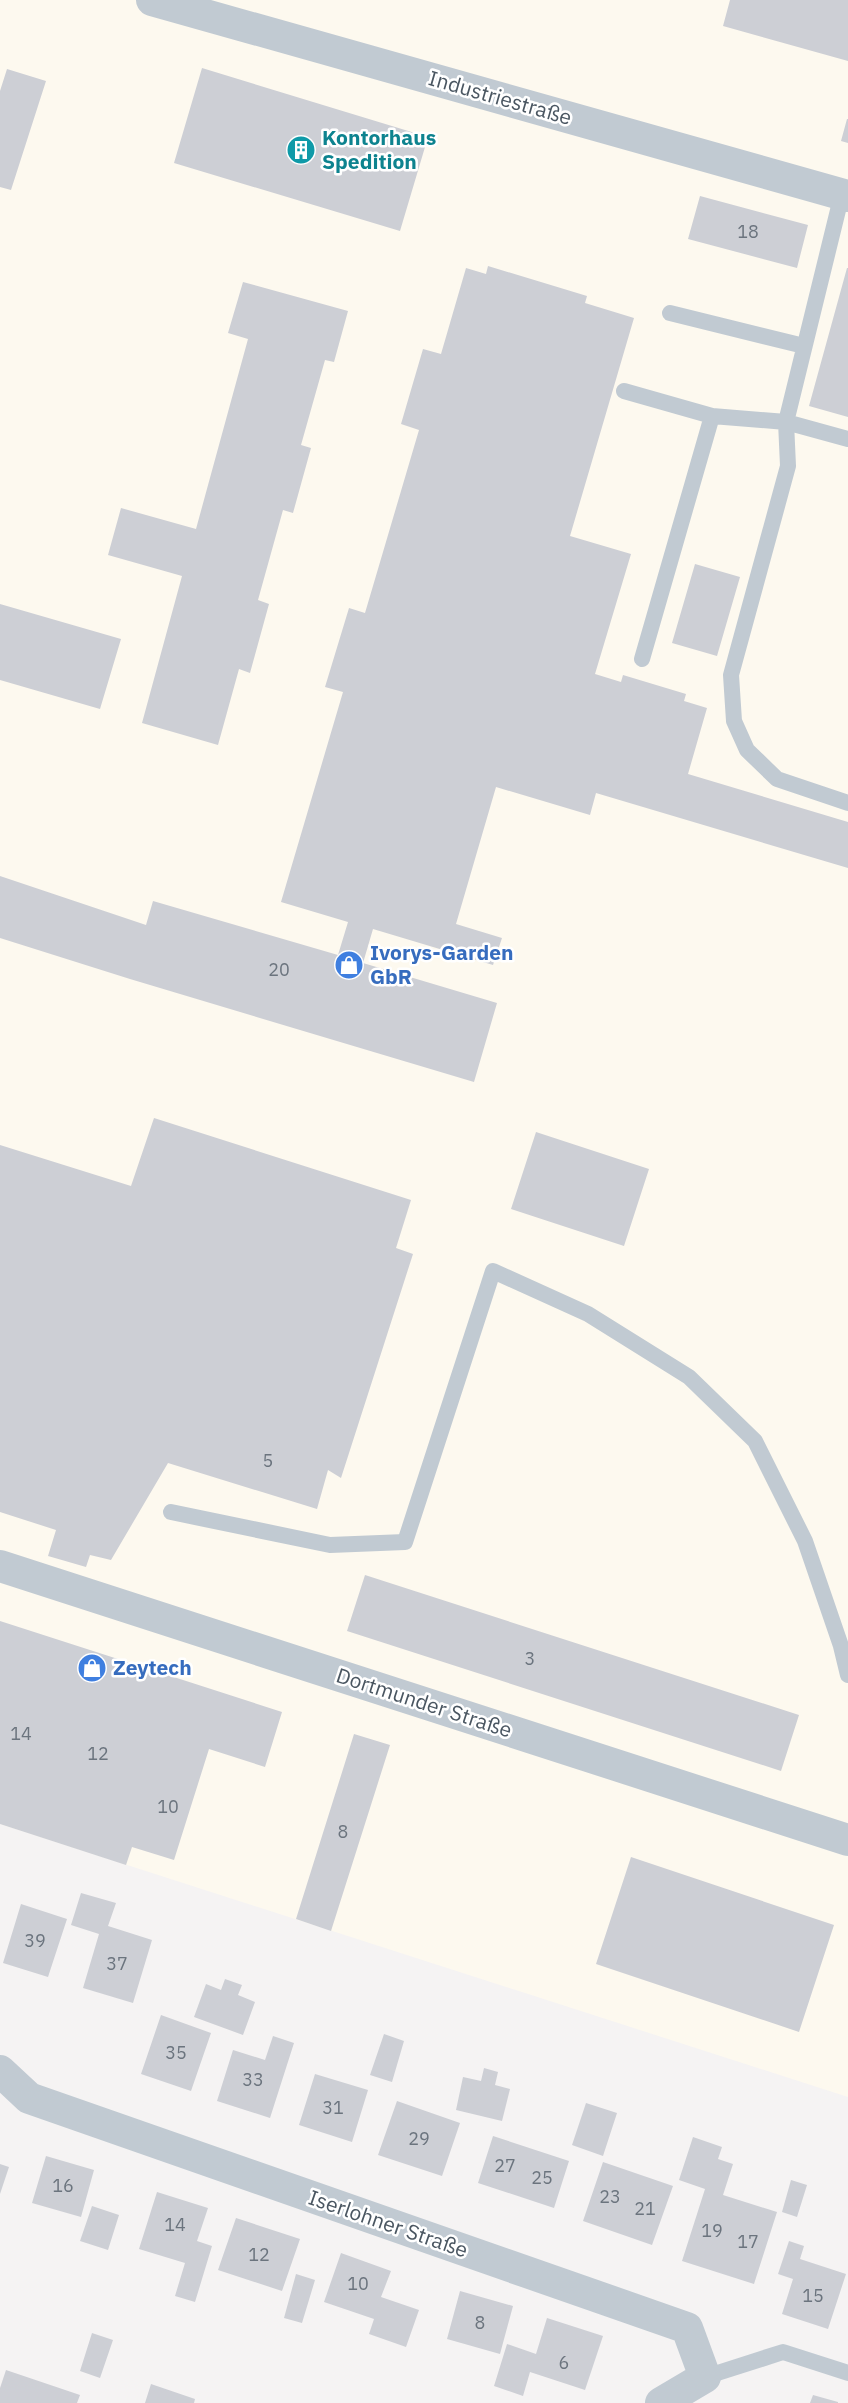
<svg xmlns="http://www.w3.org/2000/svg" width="848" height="2403" font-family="'IBM Plex Sans',sans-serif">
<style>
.commercial{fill:#fdf9ef}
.building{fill:#cdcfd5}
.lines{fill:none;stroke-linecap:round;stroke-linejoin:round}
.lane{stroke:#c1cad2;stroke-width:16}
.street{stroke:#c1cad2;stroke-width:32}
.labels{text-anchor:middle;stroke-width:5;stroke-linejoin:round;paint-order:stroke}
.number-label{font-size:18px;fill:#6b747e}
.street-label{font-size:21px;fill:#4a5661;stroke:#fff}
.culture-label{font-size:21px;font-weight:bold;fill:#0d838f;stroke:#fff;text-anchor:start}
.shop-label{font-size:21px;font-weight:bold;fill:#366cbe;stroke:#fff;text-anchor:start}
</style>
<rect width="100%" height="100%" fill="#f5f3f3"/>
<path class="commercial" d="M0,0H848V2097L0,1824Z"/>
<path class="building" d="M730,0H848V61L723,26Z
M202,68L428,137L400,231L174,163Z
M7,69L46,81L11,190L0,187V91Z
M847,119H848V143L841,141Z
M700,196L808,225L797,268L688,239Z
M488,266L587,296L585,303L634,318L570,536L631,554L595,674L621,682L623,675L686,694L684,701L707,708L688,774L848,822V868L596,793L590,815L496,787L456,924L502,938L493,965L373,929L363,963L497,1003L474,1082L130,979L0,938V876L146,925L153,901L338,955L348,922L281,902L343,692L325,687L349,608L365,613L419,430L401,424L423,349L441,354L466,268L486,274Z
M847,268H848V417L809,406Z
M243,282L348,311L334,362L325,360L301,445L311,448L293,513L283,510L258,600L269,604L250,673L239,669L218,745L142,723L182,576L108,555L121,508L196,529L248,339L228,333Z
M695,564L740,577L717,656L672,643Z
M0,604L121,639L100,709L0,680Z
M154,1118L411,1200L396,1248L413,1254L341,1478L328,1470L317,1509L168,1463L111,1560L90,1555L86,1567L48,1556L56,1530L0,1512V1145L131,1186Z
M536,1132L649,1169L624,1246L511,1209Z
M365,1575L799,1715L781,1771L347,1631Z
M0,1621L282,1712L265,1767L209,1749L174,1860L132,1847L126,1865L0,1824Z
M354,1734L390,1745L331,1931L296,1919Z
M631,1857L834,1925L799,2032L596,1964Z
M81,1893L116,1903L108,1926L152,1940L133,2003L83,1988L99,1934L71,1925Z
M21,1904L67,1919L48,1977L3,1963Z
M225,1979L242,1985L238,1995L255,2002L243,2035L194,2017L206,1984L221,1990Z
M161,2015L211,2033L191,2091L141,2074Z
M384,2034L404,2041L392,2082L370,2075Z
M273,2036L294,2043L270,2118L217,2101L233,2050L265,2060Z
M484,2068L498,2072L495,2085L510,2089L502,2121L456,2110L463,2077L481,2081Z
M315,2074L368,2090L352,2142L299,2125Z
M397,2101L460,2123L442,2176L378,2155Z
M586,2103L617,2113L603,2156L572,2145Z
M493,2136L569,2161L554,2208L478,2183Z
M693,2137L722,2147L718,2159L733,2164L723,2195L777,2212L754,2284L682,2261L705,2189L679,2180Z
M46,2156L94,2170L81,2217L32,2203Z
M603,2162L673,2186L652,2245L583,2221Z
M0,2164L9,2167L0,2194Z
M791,2180L807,2185L797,2217L782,2212Z
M157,2192L208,2208L197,2241L212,2246L195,2302L175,2296L185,2263L139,2249Z
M92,2206L119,2215L108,2250L80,2241Z
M236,2218L300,2239L282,2291L218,2270Z
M789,2241L804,2246L800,2259L846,2274L828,2329L782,2314L793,2279L778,2274Z
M341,2253L391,2271L381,2297L419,2310L406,2347L369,2334L374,2319L324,2302Z
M296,2274L315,2280L302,2323L284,2318Z
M460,2291L513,2306L500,2354L447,2339Z
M547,2318L603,2336L585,2390L530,2372L523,2396L494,2386L507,2344L536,2354Z
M92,2333L113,2340L100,2378L80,2371Z
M6,2370L80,2395L77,2403H0V2388Z
M151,2384L195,2399L194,2403H145Z
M813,2395L838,2402V2403H810Z"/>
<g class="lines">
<path class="lane" d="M842,194L786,422L788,466L731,675L734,721L747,750L777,779L848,803
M670,313L804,346
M624,391L712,416L786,422L848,439
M642,659L712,416
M171,1512L330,1545L405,1542L493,1271L588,1314L689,1377L755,1441L805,1541L841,1646L848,1675
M705,2377L783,2352L848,2373"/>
<path class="street" d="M152,0L848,196
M0,1566L848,1840
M0,2071L29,2098L687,2328L705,2377L661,2403"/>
</g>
<defs>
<g id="building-disc" transform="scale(1.5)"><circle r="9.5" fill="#0f9aa8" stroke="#fff"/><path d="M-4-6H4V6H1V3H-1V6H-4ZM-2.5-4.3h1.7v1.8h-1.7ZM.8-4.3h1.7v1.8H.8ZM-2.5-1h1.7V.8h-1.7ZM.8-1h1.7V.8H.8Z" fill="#fff"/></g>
<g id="shop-disc" transform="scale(1.5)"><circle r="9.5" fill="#3f7fe0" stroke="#fff"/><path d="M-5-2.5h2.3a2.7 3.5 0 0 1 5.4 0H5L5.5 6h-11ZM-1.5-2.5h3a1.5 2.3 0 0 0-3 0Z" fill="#fff"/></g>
</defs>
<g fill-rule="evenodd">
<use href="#building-disc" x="301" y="150"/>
<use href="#shop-disc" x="349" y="965"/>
<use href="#shop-disc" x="92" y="1668"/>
</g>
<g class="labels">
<g class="number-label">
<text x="748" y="238">18</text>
<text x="279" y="976">20</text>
<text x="268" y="1467">5</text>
<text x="530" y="1665">3</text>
<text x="21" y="1740">14</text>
<text x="98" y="1760">12</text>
<text x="168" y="1813">10</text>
<text x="343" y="1838">8</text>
<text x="35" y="1947">39</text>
<text x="117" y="1970">37</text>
<text x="176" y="2059">35</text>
<text x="253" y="2086">33</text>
<text x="333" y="2114">31</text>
<text x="419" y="2145">29</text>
<text x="505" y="2172">27</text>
<text x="542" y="2184">25</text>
<text x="63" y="2192">16</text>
<text x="610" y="2203">23</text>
<text x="645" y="2215">21</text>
<text x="175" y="2231">14</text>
<text x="712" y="2237">19</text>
<text x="748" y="2248">17</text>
<text x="259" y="2261">12</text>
<text x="358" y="2290">10</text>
<text x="813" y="2302">15</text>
<text x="480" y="2329">8</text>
<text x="564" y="2369">6</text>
</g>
<g class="street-label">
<text transform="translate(500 98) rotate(16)" y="7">Industriestraße</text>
<text transform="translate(424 1703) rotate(18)" y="7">Dortmunder Straße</text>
<text transform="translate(388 2224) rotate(19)" y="7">Iserlohner Straße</text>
</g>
<g class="culture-label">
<text x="322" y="145">Kontorhaus<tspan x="322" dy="24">Spedition</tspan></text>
</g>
<g class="shop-label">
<text x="370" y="960">Ivorys-Garden<tspan x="370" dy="24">GbR</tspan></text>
<text x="113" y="1675">Zeytech</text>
</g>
</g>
</svg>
